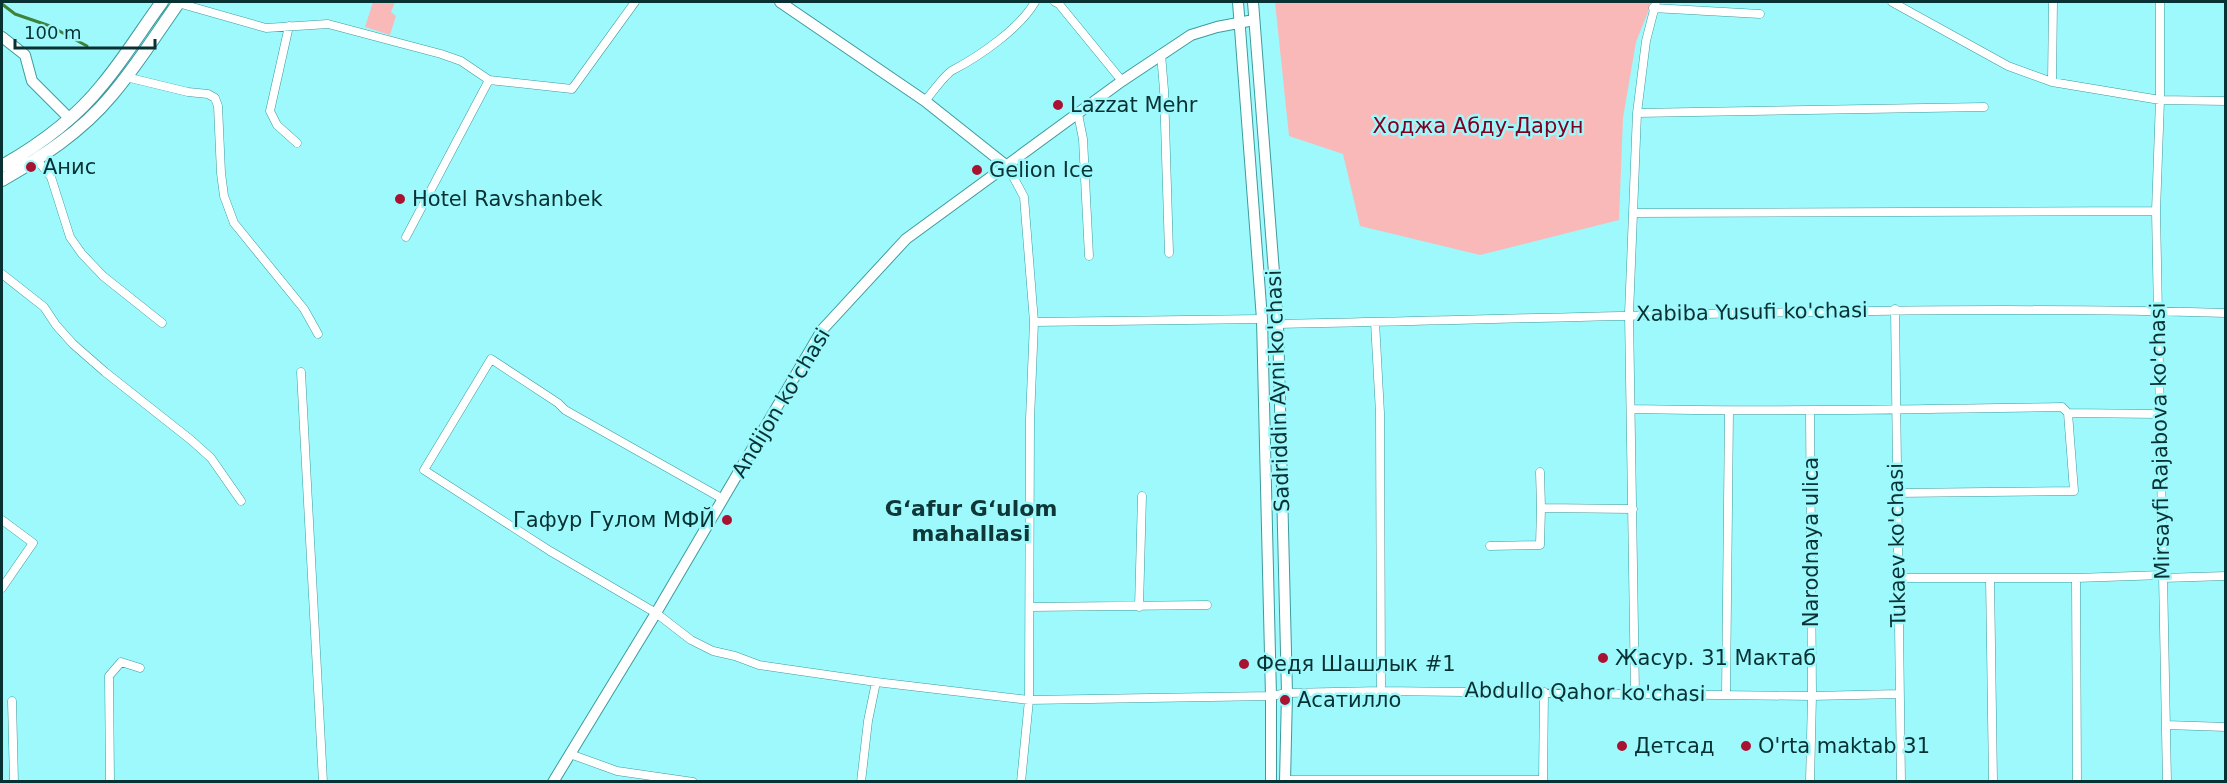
<svg xmlns="http://www.w3.org/2000/svg" width="2227" height="783" font-family="'DejaVu Sans',sans-serif">
<style>
.green{fill:#fab9b9}
.lines{fill:none;stroke-linecap:round;stroke-linejoin:round}
.stream{stroke:#3f8239;stroke-width:3}
.street-casing{stroke:#3d9b9e;stroke-width:9}
.secondary-casing{stroke:#3d9b9e;stroke-width:12}
.primary-casing{stroke:#3d9b9e;stroke-width:14}
.street{stroke:#fff;stroke-width:8}
.secondary{stroke:#fff;stroke-width:10}
.primary{stroke:#fff;stroke-width:12}
.poi-dot{fill:#a91231;stroke:#9ef9fc;stroke-width:2}
.labels{text-anchor:middle;stroke-width:5;stroke-linejoin:round;paint-order:stroke}
.poi-label{font-size:21px;fill:#083133;stroke:#9ef9fc;text-anchor:start}
.park-label{font-size:21px;fill:#800020;stroke:#9ef9fc}
.street-label{font-size:21px;fill:#083133;stroke:#9ef9fc}
.neighbourhood-label{font-size:22px;font-weight:bold;fill:#0f3738;stroke:#9ef9fc}
</style>
<rect width="100%" height="100%" fill="#9ef9fc"/>
<path class="green" d="M373,2H395L391,12L396,16L390,35L365,27Z
M1275,2H1652L1636,42L1623,118L1619,220L1480,255L1360,226L1343,154L1289,136Z"/>
<g class="lines">
<path class="stream" d="M2,4L15,14L50,26L87,46"/>
<g class="street-casing">
<path id="street" d="M1055,2L1059,4L1122,81
M1892,2L2008,66L2052,82L2160,100L2226,101
M2160,2V100L2156,211L2167,782
M178,3L266,28L328,24L441,54L461,61L489,80L572,89L635,2
M1653,8L1760,14
M289,26L270,111L277,125L297,143
M1161,54L1164,90L1169,253
M126,77L188,92L208,94L215,98L218,106L221,173L224,196L234,223L304,309L318,334
M2052,82L2053,2
M925,101C932,93 945,74 953,70C980,56 1020,28 1035,2
M1637,113L1984,107
M1078,114L1083,139L1089,256
M37,160L51,177L70,237L82,254L103,276L162,323
M1008,167L1024,197L1034,322L1030,419L1029,700L1021,782
M1633,213L2156,211
M406,237L489,80
M2,274L44,307L56,325L73,344L105,372L191,440L211,458L241,501
M1895,309L1901,782
M1034,322L1262,319
M1375,322L1380,413L1381,691
M1278,324C1594,318 1910,304 2226,313
M301,372L323,782
M1631,409C1775,412 1918,409 2062,407L2068,413L2159,414
M1540,472L1541,508
M1896,493L2074,491L2068,413
M723,499L565,410L558,403L491,359L424,470L550,551L656,613L691,640L713,651L735,656L759,665L876,682L1029,700L1271,696L1287,693L1381,691L1812,696L1899,694
M2,520L33,543L2,588
M1490,546L1540,545L1541,508L1633,509
M1898,578H2076L2163,575
M1990,578L1993,782
M2076,578L2077,782
M2163,578L2226,576
M1031,607L1207,605
M1139,607L1142,496
M1635,693L1629,314L1637,113L1646,41L1656,2
M1726,694L1729,411
M12,701L14,782
M2166,725L2226,727
M570,754L617,771L693,782
M1285,780H1543
M110,782L109,676L121,662L140,668
M861,782L868,721L876,682
M1543,782L1544,692
M1810,782L1812,696L1810,411"/>
</g>
<g class="secondary-casing">
<path id="secondary" d="M780,2L925,101L1008,167
M1238,2L1262,319L1271,696V782
M1253,2L1278,324L1287,693L1285,782
M2,37L25,55L32,81L70,119
M553,782L656,613L822,330L906,239L1122,81L1191,35L1217,27L1254,20"/>
</g>
<g class="primary-casing">
<path id="primary" d="M2,166C39,145 75,119 102,85C124,59 142,29 162,2
M2,180C42,157 81,132 111,96C136,67 157,33 179,2"/>
</g>
<use href="#street" class="street"/>
<use href="#secondary" class="secondary"/>
<use href="#primary" class="primary"/>
</g>
<g class="poi-dot">
<circle cx="1058" cy="105" r="6"/>
<circle cx="31" cy="167" r="6"/>
<circle cx="977" cy="170" r="6"/>
<circle cx="400" cy="199" r="6"/>
<circle cx="727" cy="520" r="6"/>
<circle cx="1603" cy="658" r="6"/>
<circle cx="1244" cy="664" r="6"/>
<circle cx="1285" cy="700" r="6"/>
<circle cx="1622" cy="746" r="6"/>
<circle cx="1746" cy="746" r="6"/>
</g>
<g class="labels">
<g class="poi-label">
<text x="1070" y="112">Lazzat Mehr</text>
<text x="43" y="174">Анис</text>
<text x="989" y="177">Gelion Ice</text>
<text x="412" y="206">Hotel Ravshanbek</text>
<text x="715" y="527" text-anchor="end">Гафур Гулом МФЙ</text>
<text x="1615" y="665">Жасур. 31 Мактаб</text>
<text x="1256" y="671">Федя Шашлык #1</text>
<text x="1297" y="707">Асатилло</text>
<text x="1634" y="753">Детсад</text>
<text x="1758" y="753">O'rta maktab 31</text>
</g>
<g class="park-label">
<text x="1478" y="133">Ходжа Абду-Дарун</text>
</g>
<g class="street-label">
<text transform="translate(1752 312) rotate(-1)" y="7">Xabiba Yusufi ko'chasi</text>
<text transform="translate(1278 391) rotate(-92)" y="7">Sadriddin Ayni ko'chasi</text>
<text transform="translate(781 403) rotate(-59)" y="7">Andijon ko'chasi</text>
<text transform="translate(2160 441) rotate(-91)" y="7">Mirsayfi Rajabova ko'chasi</text>
<text transform="translate(1811 542) rotate(-90)" y="7">Narodnaya ulica</text>
<text transform="translate(1897 545) rotate(-91)" y="7">Tukaev ko'chasi</text>
<text transform="translate(1585 692) rotate(1)" y="7">Abdullo Qahor ko'chasi</text>
</g>
<g class="neighbourhood-label">
<text x="971" y="516">Gʻafur Gʻulom<tspan x="971" dy="25">mahallasi</tspan></text>
</g>
</g>
<rect width="2227" height="783" fill="none" stroke="#083133" stroke-width="6"/>
<path d="M15 39v9h140v-9" fill="none" stroke="#083133" stroke-width="3"/>
<text x="24" y="39" font-size="18" fill="#083133" stroke="#9ef9fc" stroke-width="4.5" paint-order="stroke">100 m</text>
</svg>
